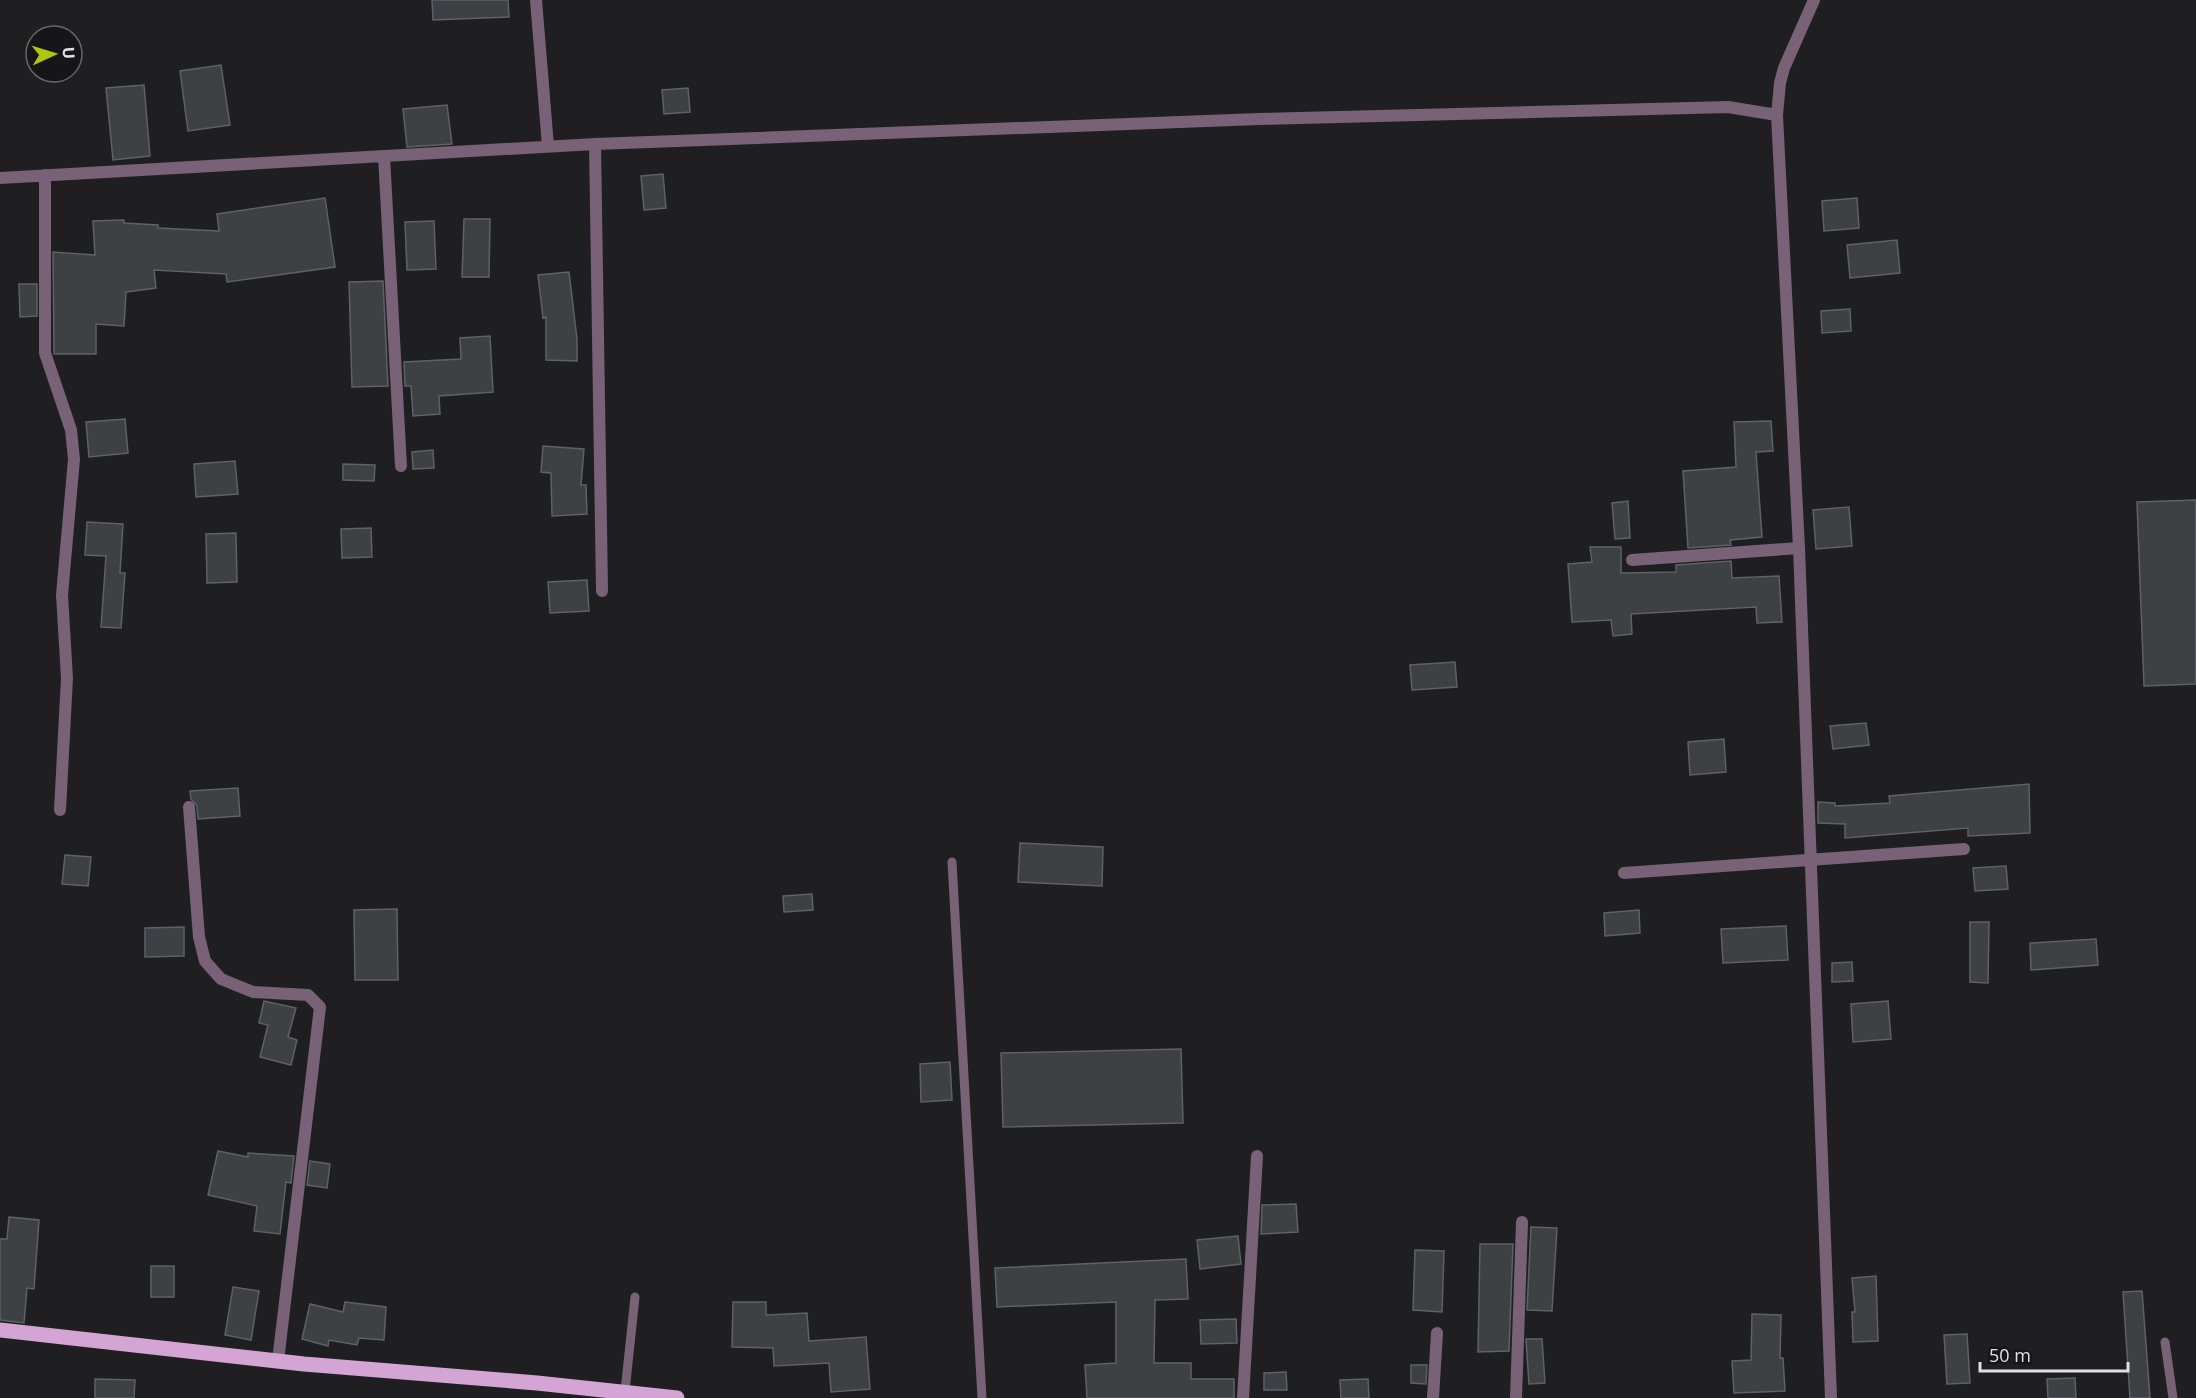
<svg xmlns="http://www.w3.org/2000/svg" width="2196" height="1398" font-family="'Open Sans',sans-serif">
<style>
.building{fill:#3e4144;stroke:#5e6165;stroke-width:1.5}
.lines{fill:none;stroke-linecap:round;stroke-linejoin:round}
.lane{stroke:#796178;stroke-width:9}
.street{stroke:#796178;stroke-width:12}
.primary{stroke:#d4a4d4;stroke-width:15}
</style>
<rect width="100%" height="100%" fill="#1f1f22"/>
<path class="building" d="M432,0H508L509,17L433,20Z
M221,65L230,125L188,131L180,71Z
M144,85L150,156L113,160L106,88Z
M688,88L690,112L664,114L662,90Z
M447,105L452,144L407,147L403,109Z
M663,174L666,208L644,210L641,176Z
M325,198L335,267L227,282L226,274L154,270L156,288L126,292L124,326L96,324V354H54L53,252L95,255L93,221L124,220V223L158,225V228L219,231L217,214Z
M1857,198L1859,228L1824,231L1822,201Z
M464,219H490L489,277H462Z
M434,221L436,269L407,270L405,222Z
M1897,240L1900,273L1850,278L1847,245Z
M569,272L577,339V361L546,360V317L543,318L538,275Z
M383,281L388,386L352,387L349,282Z
M19,284H37V316L20,317Z
M1850,309L1851,331L1822,333L1821,311Z
M490,336L493,392L439,396L440,414L413,416L411,386H405L404,362L461,359L460,338Z
M125,419L128,453L89,457L86,422Z
M1771,421L1773,451L1756,452L1762,537L1730,540L1731,545L1688,548L1683,471L1736,467L1734,422Z
M543,446L584,449L581,485H586L587,514L552,516L551,473L541,472Z
M433,450L434,468L413,469L412,452Z
M235,461L238,494L196,497L194,464Z
M343,464L375,465L374,481L343,480Z
M2196,500V684L2144,686L2137,502Z
M1628,501L1630,538L1615,539L1612,503Z
M1849,507L1852,546L1816,549L1813,510Z
M87,522L123,524L120,573H125L121,628L101,627L106,556L85,555Z
M371,528L372,557L342,558L341,529Z
M236,533L237,582L207,583L206,534Z
M1590,547H1621V573L1676,572V565L1731,561L1732,578L1779,576L1782,622L1757,623L1756,607L1631,614L1632,634L1613,636L1611,620L1572,622L1568,564L1592,562Z
M587,580L589,611L550,613L548,582Z
M1455,662L1457,687L1412,690L1410,665Z
M1866,723L1869,745L1833,749L1830,726Z
M1724,739L1726,772L1690,775L1688,742Z
M2029,784L2030,833L1968,836V828L1845,838V824L1818,823V802L1835,803V806L1890,803L1889,796Z
M238,788L240,816L198,819L197,806L191,799L190,791Z
M1020,843L1103,847L1102,886L1018,882Z
M65,855L91,857L88,886L62,884Z
M2006,866L2008,889L1975,891L1973,868Z
M812,894L813,910L784,912L783,896Z
M397,909L398,980H355L354,910Z
M1639,910L1640,933L1605,936L1604,913Z
M1970,922H1989L1988,983L1970,982Z
M1786,926L1788,960L1723,963L1721,929Z
M184,927V956L145,957V928Z
M2096,939L2098,965L2031,970L2030,943Z
M1852,962L1853,981L1832,982V963Z
M264,1001L296,1008L288,1037L297,1040L291,1065L260,1057L268,1025L259,1023Z
M1888,1001L1891,1039L1853,1042L1851,1004Z
M1181,1049L1183,1123L1003,1127L1001,1053Z
M950,1062L952,1100L921,1102L920,1064Z
M218,1151L248,1157V1153L294,1156L291,1183L286,1182L280,1234L254,1231L257,1206L208,1195Z
M310,1161L330,1164L327,1188L307,1185Z
M1296,1204L1298,1232L1261,1234L1262,1205Z
M9,1217L39,1220L34,1289L27,1288L24,1323L0,1320V1239H7Z
M1531,1227L1557,1228L1552,1311L1527,1310Z
M1238,1236L1241,1264L1200,1269L1197,1240Z
M1480,1244H1513L1509,1351L1478,1352Z
M1415,1250L1444,1251L1442,1312L1413,1310Z
M1186,1259L1188,1299L1155,1300L1154,1363H1191V1379H1234V1398H1087L1085,1365L1116,1363V1302L997,1307L995,1268Z
M151,1266H174V1297H151Z
M1876,1276L1878,1341L1853,1342L1852,1312H1855L1852,1278Z
M233,1287L259,1291L251,1340L225,1335Z
M2142,1291L2150,1398H2130L2123,1292Z
M345,1302L386,1307L384,1340L359,1338L357,1345L329,1340L328,1346L302,1339L310,1304L343,1312Z
M733,1302H766V1315L807,1313L809,1341L866,1337L870,1389L831,1392L829,1363L774,1366L773,1348L732,1347Z
M1752,1314L1781,1315L1780,1358H1783L1785,1391L1734,1393L1732,1361L1751,1360Z
M1236,1319L1237,1343L1201,1344L1200,1320Z
M1967,1334L1970,1383L1947,1384L1944,1335Z
M1526,1339H1542L1545,1383L1529,1384Z
M1411,1365H1427L1426,1384L1411,1383Z
M1286,1372L1287,1390H1264V1373Z
M2075,1378L2076,1398H2048L2047,1379Z
M95,1379L135,1380L134,1398H95Z
M1368,1379L1369,1398H1341L1340,1380Z"/>
<g class="lines">
<path class="lane" d="M952,862L982,1398
M2165,1342L2173,1398
M625,1391L635,1297"/>
<path class="street" d="M536,0L548,146
M1814,0L1784,68L1780,83L1777,115L1799,548L1831,1398
M595,144L602,591
M384,156L401,466
M45,175V353L71,430L74,459L62,595L67,678L60,810
M0,178L595,144L1259,119L1728,107L1777,115
M1632,560L1799,548
M189,807L199,937L205,961L221,979L253,992L308,995L320,1007L278,1361
M1624,873L1964,849
M1243,1398L1257,1156
M1433,1398L1437,1333
M1516,1398L1522,1222"/>
<path class="primary" d="M0,1330L304,1364L537,1383L677,1398"/>
</g>
<g transform="translate(54 54) rotate(86)"><circle r="28" fill="#161519" stroke="#676669" stroke-width="1.5"/>
<path d="M0-4.5L10 22L0 15L-10 22Z" fill="#adc60e"/>
<text y="-9" font-size="16" font-weight="bold" text-anchor="middle" fill="#e0dfe2">U</text>
</g>
<path d="M1980 1362v9h148v-9" fill="none" stroke="#e0dfe2" stroke-width="3"/>
<text x="1989" y="1362" font-size="18" fill="#e0dfe2" stroke="#161519" stroke-width="4.5" paint-order="stroke">50 m</text>
</svg>
